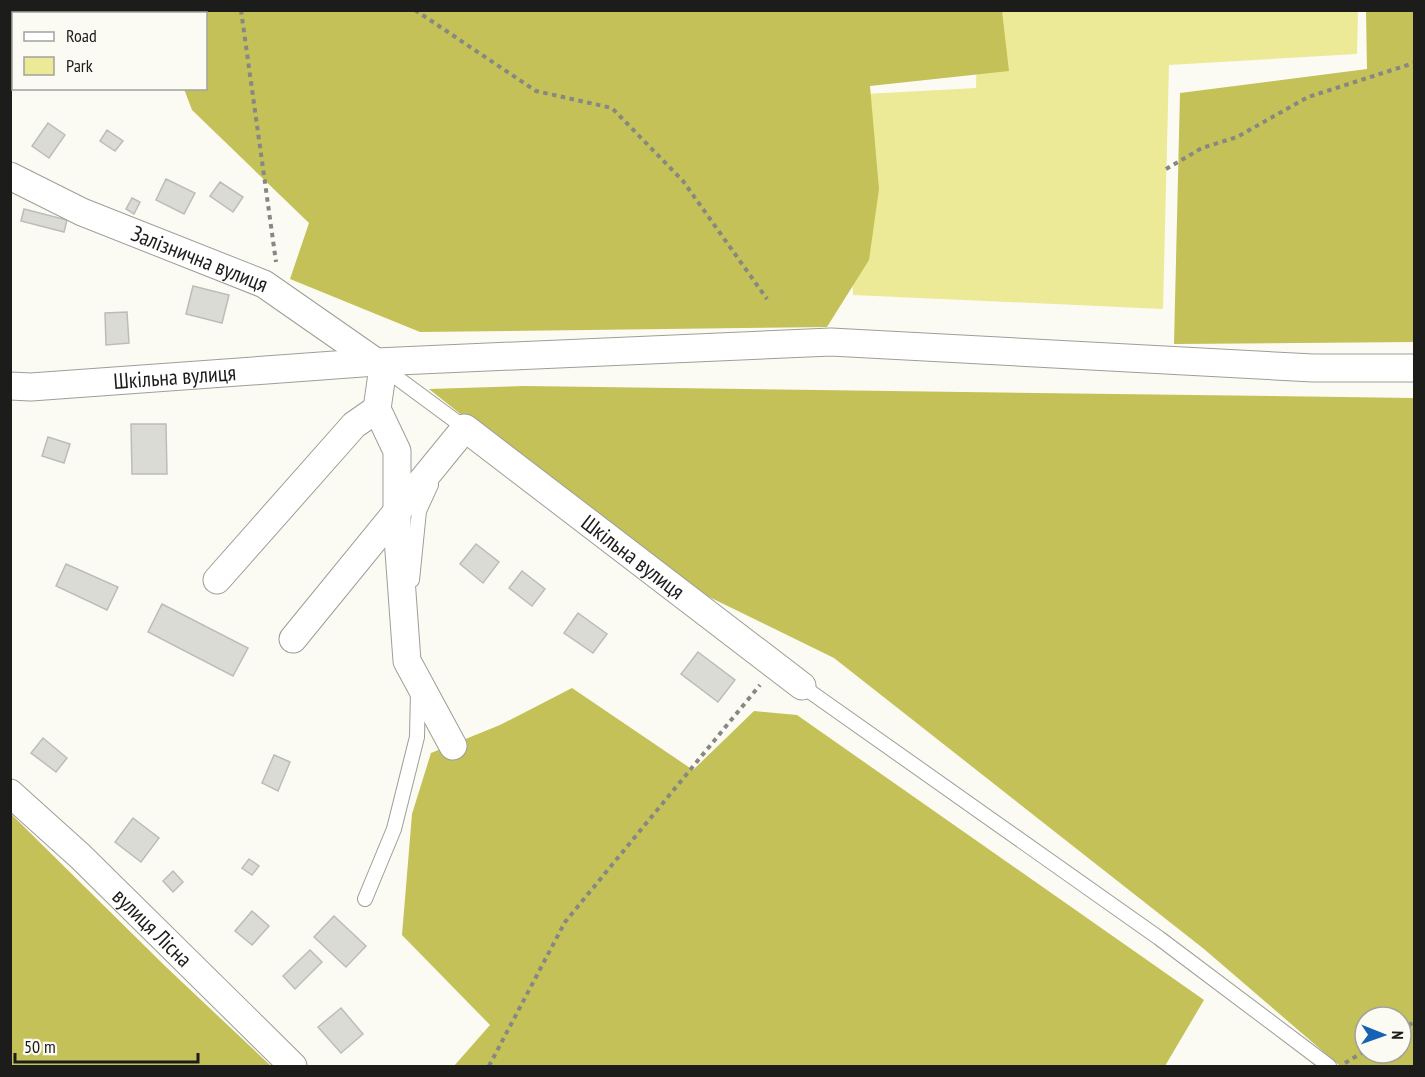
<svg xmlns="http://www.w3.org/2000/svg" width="1425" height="1077" font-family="'PT Sans Narrow',sans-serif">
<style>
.green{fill:#ecea97}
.forest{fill:#c4c158;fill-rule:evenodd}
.building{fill:#dbdbd5;stroke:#bdbdb7;stroke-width:1.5}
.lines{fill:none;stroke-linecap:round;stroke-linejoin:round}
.lane-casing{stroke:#9e9e98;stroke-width:16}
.street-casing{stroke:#9e9e98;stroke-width:29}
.path{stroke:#878783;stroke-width:4;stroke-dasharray:4.5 4.5;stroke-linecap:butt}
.lane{stroke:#fff;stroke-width:14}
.street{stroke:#fff;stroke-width:27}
.labels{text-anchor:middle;stroke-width:6;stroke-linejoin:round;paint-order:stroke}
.street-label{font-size:22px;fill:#1c1c1a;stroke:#fbfbf4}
</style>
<rect width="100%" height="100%" fill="#fbfbf4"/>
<path class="green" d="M978,11H1358L1357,54L1169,65L1163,309L853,295L847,95L976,88Z"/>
<path class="forest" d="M156,11H1002L1009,71L870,86L879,189L869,260L827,327L420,332L290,279L309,223L192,110L184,89L206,88V14L157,13Z
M1366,11H1414V342L1174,344L1180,93L1367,69Z
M524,386L1414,398V1066H1340L1204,949L834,658L660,573L429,389ZM1365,1017H1401V1053H1365Z
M572,688L693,770L754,711L797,715L1204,1000L1165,1066H454L490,1025L402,935L412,814L431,753L500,725Z
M10,813L164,965L271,1066H11Z"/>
<path class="building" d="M48,123L65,135L49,158L32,146Z
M107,130L123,141L115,151L100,141Z
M166,179L195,193L184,214L156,200Z
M220,182L243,197L233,212L210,196Z
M132,198L140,202L134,214L126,209Z
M24,209L67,220L64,232L21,221Z
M193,286L229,295L222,323L186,314Z
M127,312L129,343L106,345L105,313Z
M131,424H166L167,474H132Z
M48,437L70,444L64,463L42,456Z
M476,544L499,562L483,583L460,564Z
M66,564L118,587L107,610L56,586Z
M522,571L545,589L532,606L509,588Z
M162,604L248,648L233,676L148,632Z
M578,613L607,634L593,653L564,633Z
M698,652L735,680L718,702L681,674Z
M43,738L67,758L56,772L31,753Z
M274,755L290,762L278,791L262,783Z
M133,818L159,838L141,862L115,842Z
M249,859L259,866L252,875L242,868Z
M173,871L183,882L173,892L163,881Z
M252,911L269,926L252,945L235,931Z
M334,916L366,946L346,967L314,937Z
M310,950L322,962L295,989L283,976Z
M341,1008L363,1034L341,1053L318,1027Z"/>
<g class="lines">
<g class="lane-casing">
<path id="lane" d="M381,366L465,428L462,432
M412,580L419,511L431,485
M802,686L1159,938L1329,1066
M365,899L394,829L417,737L418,691"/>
</g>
<g class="street-casing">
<g id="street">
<path id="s1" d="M10,176L82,212L264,284L376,362"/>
<path d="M383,367L377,409L397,451V524L407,661L453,746"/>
<path id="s2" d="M10,386L31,387L376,362L831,342L1313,368H1414"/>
<path d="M217,580L354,425L377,409"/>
<path id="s3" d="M293,639L465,428L802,686"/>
<path id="s4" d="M10,793L80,856L293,1066"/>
</g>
</g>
<path class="path" d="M241,10L276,262
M415,10L536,91L612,108L683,181L767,299
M1166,169L1202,148L1237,137L1308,97L1414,63
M1401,1030L1414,1022
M1345,1063L1365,1051
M489,1066L565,922L760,685"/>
<use href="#lane" class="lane"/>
<use href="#street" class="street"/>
</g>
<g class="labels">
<g class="street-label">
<text dy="8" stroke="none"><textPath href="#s1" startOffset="207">Залізнична вулиця</textPath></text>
<text dy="8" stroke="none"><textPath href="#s2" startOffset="165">Шкільна вулиця</textPath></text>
<text dy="8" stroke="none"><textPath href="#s3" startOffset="484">Шкільна вулиця</textPath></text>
<text dy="8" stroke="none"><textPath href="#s4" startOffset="196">вулиця Лісна</textPath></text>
</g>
</g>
<rect width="1425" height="1077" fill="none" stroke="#1c1c1a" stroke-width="24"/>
<rect x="12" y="12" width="195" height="78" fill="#fbfbf4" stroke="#a2a29d" stroke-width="1.5"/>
<rect x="24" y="32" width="30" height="9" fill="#ffffff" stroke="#a2a29d" stroke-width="1.5"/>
<text x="66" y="42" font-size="18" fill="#1c1c1a">Road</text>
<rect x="24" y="57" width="30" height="18" fill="#ecea97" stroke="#a2a29d" stroke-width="1.5"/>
<text x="66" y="72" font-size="18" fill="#1c1c1a">Park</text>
<g transform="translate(1383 1035) rotate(91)"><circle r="28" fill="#fbfbf4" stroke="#a2a29d" stroke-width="1.5"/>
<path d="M0-4.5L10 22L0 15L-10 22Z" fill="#1563b2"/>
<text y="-9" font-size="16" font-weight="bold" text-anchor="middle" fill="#1c1c1a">N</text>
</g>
<path d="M15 1053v9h183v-9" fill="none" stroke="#1c1c1a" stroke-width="3"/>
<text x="24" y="1053" font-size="18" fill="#1c1c1a" stroke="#fbfbf4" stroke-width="4.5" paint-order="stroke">50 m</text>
</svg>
